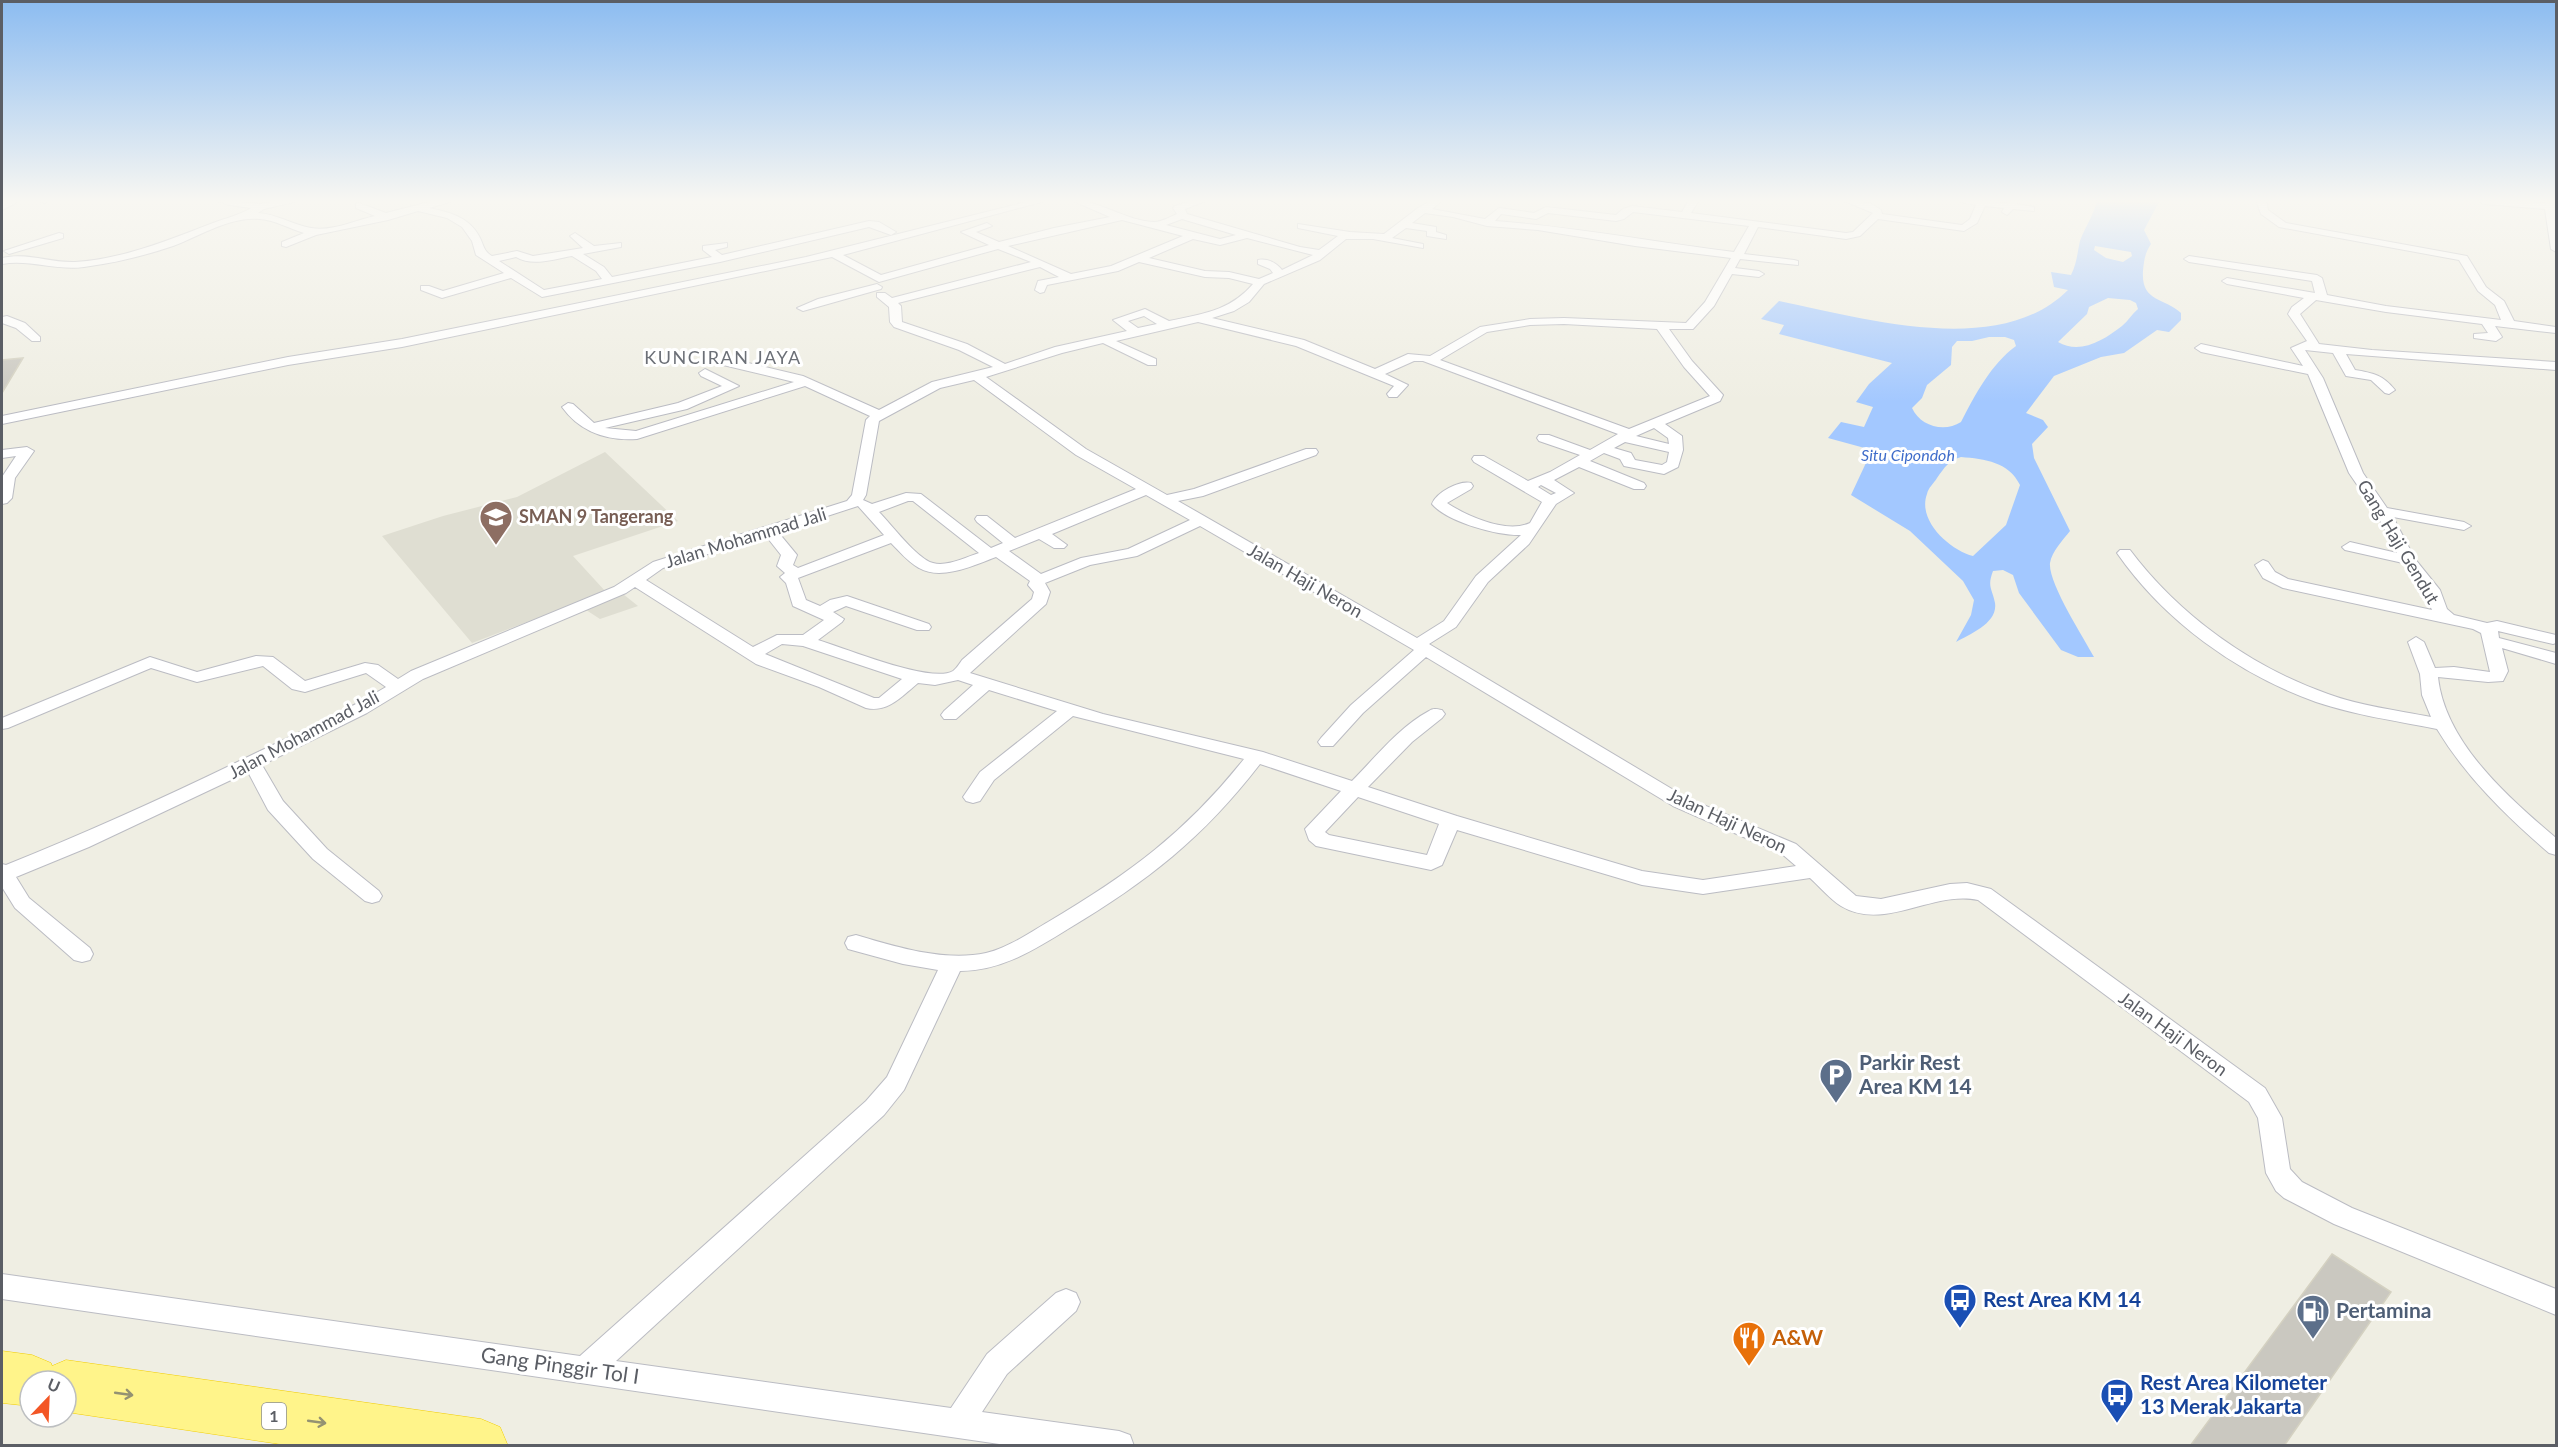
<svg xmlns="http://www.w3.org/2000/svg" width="2558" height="1447" font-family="Lato,sans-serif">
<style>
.education{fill:#dfded2}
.water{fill:#a3c8ff;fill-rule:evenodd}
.building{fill:#cac8c0;stroke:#d4d1c1;stroke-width:1.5}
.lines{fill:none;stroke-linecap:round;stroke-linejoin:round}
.minor-casing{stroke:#bbbcc3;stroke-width:2}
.motorway-casing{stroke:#f2cd00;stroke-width:1}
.minor{fill:#fff;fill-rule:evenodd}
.motorway{fill:#fff48a;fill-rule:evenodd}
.oneway{stroke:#949272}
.labels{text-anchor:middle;stroke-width:6;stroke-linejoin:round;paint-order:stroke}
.far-water-label{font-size:16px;font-style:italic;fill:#3e6cca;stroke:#fff}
.shield{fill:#fff;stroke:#8c8e93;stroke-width:1.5}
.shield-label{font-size:16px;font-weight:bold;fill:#5b5e65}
.far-quarter-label{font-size:18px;letter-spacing:1.5px;fill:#6c7077;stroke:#fff}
.education-label{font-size:18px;font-weight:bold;fill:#785e54;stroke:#fff;text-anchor:start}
.street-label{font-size:18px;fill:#5b5e65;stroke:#fff}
.near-service-label{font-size:21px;font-weight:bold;fill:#4e5e75;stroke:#fff;text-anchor:start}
.near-transit-label{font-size:21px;font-weight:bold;fill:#164399;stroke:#fff;text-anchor:start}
.near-food-label{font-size:21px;font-weight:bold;fill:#c56008;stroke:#fff;text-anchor:start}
.near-street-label{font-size:21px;fill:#5b5e65;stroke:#fff}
</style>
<rect width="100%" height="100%" fill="#efeee3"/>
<path class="education" d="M605,452L678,521L573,556L606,592L472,643L382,536L443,516L517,497Z
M618,590L638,606L600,619L580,606Z"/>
<path class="water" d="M2097,200H2160L2144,230L2151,244C2145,253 2144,260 2143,271C2141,302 2163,297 2181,313V320L2169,332L2157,330L2124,353L2101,357L2054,376L2026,413L2043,420L2048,427L2032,444L2034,458L2070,531C2063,540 2052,551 2050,563C2048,583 2084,638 2094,657H2078L2061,650L2019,593L2013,575L2003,570L1993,571C1987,587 1992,588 1995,603C1998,623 1970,634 1956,642L1971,615L1974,600L1963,581L1910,531L1851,495L1872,450L1828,438L1841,422L1864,427L1873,407L1856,402L1869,384L1892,363L1779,334L1784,325L1761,319L1779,301C1863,318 1999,359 2068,290L2054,287L2051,272L2071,275C2077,263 2077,254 2080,241C2085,227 2094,215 2097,200ZM2095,246L2131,252L2132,256L2123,262L2106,258L2094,250ZM2108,298L2130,300L2136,303L2138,309C2132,314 2128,321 2122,326C2104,340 2080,355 2058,342L2087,314L2089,307ZM1989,337H2005L2014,340L2016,346C1991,364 1975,395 1961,422C1944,433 1920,426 1912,408L1922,398L1927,385L1951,365L1952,347L1957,341H1972ZM1961,457C1985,459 2009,462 2020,485L2006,525L1973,556C1950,550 1917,521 1927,494C1928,488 1934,483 1937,478C1945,467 1948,461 1961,457Z"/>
<path class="building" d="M23,358L2,393V360Z
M2332,1254L2391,1292L2284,1446H2190Z"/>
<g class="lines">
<g class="minor-casing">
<path id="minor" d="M2,200H12L16,203L2,210Z
M36,200H50L45,203Z
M216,200L261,204L280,200H296L294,202L264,209L258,213C277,214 293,225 311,228C331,232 356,220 375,216L356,208V204L359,203L386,213L437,200H452L450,202L429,208C449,212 469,217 479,236C484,245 483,251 492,256L517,251L533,256L583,248L570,236L575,233L594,246L621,243V247L583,254L604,267L612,277L712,257L703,250V246L727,243V247L715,250L722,255L869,221L879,222L896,232L891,235L869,227L720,262L542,297L511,278L442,298L421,290V286H429L443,291L504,273L476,255L472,241L462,227L447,218L418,211L388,220L316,235L286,247L282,246V242L304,233C290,229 275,220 260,219C230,216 200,236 173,246C144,256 114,263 84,267C56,271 29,259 2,264V258C27,252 50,263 75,262C123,259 169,240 213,223C226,218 240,215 251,208L229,205ZM572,256L596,271L602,279L544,290L499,261L516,257C532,267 554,259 572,256Z
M1034,200H1049L843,255L881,275L989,245L961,232L987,223L992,226L976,232L999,242L1054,228L1110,217L1071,200C1100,200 1126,221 1154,222C1161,222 1170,217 1177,214L1173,208L1175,206L1194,200H1208L1185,209L1187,214L1300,247L1319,250L1338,236L1298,228V224L1350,232L1384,234L1418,208L1432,200H1443L1432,209L1485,219L1499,208L1534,213L1546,207L1616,215L1623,209L1632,206L1682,212L1689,200H1699L1691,213L1846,233L1853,232L1873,213L1842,200L1870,203L1881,210L1882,214L1962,225L1970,219L1976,205L1960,202L1958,200L2007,203L2008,200H2018L2016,204L2034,207V211L2013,209L2007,215L2002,212L2004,208L1985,206L1977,223L1964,231L1878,219L1860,236L1846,239L1758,227L1744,254L1794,260L1798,261V265L1740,259L1735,268L1759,271L1764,274L1759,277L1732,274L1714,306L1693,329H1669L1692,361L1723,395L1720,401L1665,424L1682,436L1683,450L1678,467L1664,474L1624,466L1620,459L1604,453L1590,461L1644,483L1646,486L1644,489H1634L1579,467L1554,480L1574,493L1556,504L1529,544L1488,582L1456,627L1429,644L1687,798L1796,844L1856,896L1881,899L1950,884L1967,883L1991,889L2265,1088L2282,1118L2290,1169L2302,1182L2352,1208L2556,1289V1315L2334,1224L2284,1198L2276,1191L2266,1173L2258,1118L2249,1102L1978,900C1933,890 1884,932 1841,906C1830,899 1820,887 1810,878L1703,894L1642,885L1457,830L1442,865L1431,870L1316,846L1309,840L1305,829L1341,791L1260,764C1203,838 1148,881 1068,929C1034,950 1001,971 960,971L904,1090L884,1115L616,1361L951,1408L987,1354L1056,1293L1066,1289L1076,1293L1080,1302L1076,1311L1007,1374L982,1412L1119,1431L1130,1435L1134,1446H1013L2,1299V1274L580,1356L866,1101L887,1077L938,970L903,964L848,949L845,943L848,937L856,935C896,947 945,962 986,953C1008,948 1029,933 1048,922C1129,874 1185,833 1244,759L1073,716L994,780L980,801L973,803L966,801L963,797L980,772L1057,711L989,690L956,719H944L941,715L944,711L973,685L958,680L935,685L918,683C902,696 888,713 866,708L819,687L756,664L635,587L626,593L423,679L367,713L262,765L283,801L327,849L379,891L382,896L379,901L372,903L365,901L313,859L268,810L248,772L89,847L16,877L29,898L90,948L93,954L90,960L82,962L74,960L15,908L2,887V864L6,865C91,831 174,793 256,753C300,732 344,712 386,687L366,673L305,692L292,689L263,666L197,682L151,668L8,728L2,729V718L150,657L197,672L256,656L273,657L305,681L365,663L378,665L398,679L411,671L614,587L653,562L847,501L852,495L866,420L870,416L805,386L637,439C607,441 580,432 562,407L568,403L573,404L594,423L678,403L722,386L701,376L699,373L705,369L739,386L687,409L605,428L636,431L794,382L723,365L721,362L727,358L803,376L879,410L932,382L993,367L959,350L894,327L890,322L889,307L877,297V293H885L892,298L1031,262L998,249L879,282L832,257L402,347L288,365L2,424V416L288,357L402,339L806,257ZM1633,212L1749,226L1734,252C1654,242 1575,227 1495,221L1501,214L1536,219L1548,213L1616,221L1624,219ZM1425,213L1453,217L1487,226L1538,230L1635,246L1731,258L1705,302L1686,323L1564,318L1530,319L1480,327L1430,356L1408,354L1375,369L1304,340L1212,318L1234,311L1249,302L1264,284L1320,260L1346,239H1373L1423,248V244L1392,238L1406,228L1427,231V236L1446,239V235L1436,232V227L1412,223ZM1182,219L1236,235L1220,239L1166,225ZM1122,220L1183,236L1111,266L1071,274L1008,246ZM1247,238L1313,255L1282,270C1277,263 1267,258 1258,260V264L1270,269L1273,273L1259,279L1229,272L1205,271L1149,258L1193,239L1220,245ZM1139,262L1205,277L1229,278L1253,284C1230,311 1202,314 1169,321L1145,309L1113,320L1127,331L1055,347L1005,364L967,344L902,322L901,306L898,303L1040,267L1059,277L1038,281L1035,290L1040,293L1044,292L1047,285L1118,271ZM1144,316L1157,324L1138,328L1128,321ZM1198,322L1296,346L1394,386L1387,394L1389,397H1397L1408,385L1385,374L1414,361H1423L1618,434L1590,450L1549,435H1539L1537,438L1539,441L1580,455L1550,472L1528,481L1484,456H1474L1472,459L1474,462L1542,502L1530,523C1506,534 1467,516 1447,503L1471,489L1473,486L1471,483C1459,480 1436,493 1432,504C1447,522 1498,536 1521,535L1476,576L1444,621L1417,638L1178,501L1203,496L1316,455L1318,452L1316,449H1306L1194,489L1167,495L1086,449L986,377L1062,353L1103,343L1148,365H1156V359L1116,341ZM1564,324L1657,329L1684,367L1710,396L1629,429L1440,360L1487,332L1530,325ZM974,380L1076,455L1136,489L1015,538L987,516H977L975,519L977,522L1003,543L991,548L921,494L906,493L872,504L863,500L866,495L879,421L940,388ZM1654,428L1668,438L1669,444L1636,436ZM1625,442L1669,452L1667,462L1662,465L1635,460L1631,453L1614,448ZM1541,485L1556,493L1551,495L1538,487ZM1146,495L1190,520L1128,549L1081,558L1041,574L1009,551L1039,539L1054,548H1064L1067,545L1052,534ZM908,501H913L979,553C966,557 947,567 933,563C917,559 891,524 879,512ZM858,506L884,535L798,568L793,565L797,555L778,532ZM1200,526L1414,650L1351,705L1321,738L1318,742L1321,746H1333L1363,713L1426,657L1673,806L1782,854L1796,866L1703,880L1642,871L1457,816L1368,787L1412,742L1442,718L1445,714L1442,710C1437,709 1433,708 1429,711C1399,727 1375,758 1352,781L1263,752L1103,714L970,673L1046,604L1050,592L1045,583L1090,565L1137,556ZM766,536L781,555L777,566L785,573L780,577L786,583L793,606L824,620L803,635H777L753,647L646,580L663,568ZM891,543C900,552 908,562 919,568C941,581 975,565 996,557L1030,581L1028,585L1034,592L1032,599L962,660C960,663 956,669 953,671C931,684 845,648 818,640L842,622L844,619L833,612L846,606L917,630H929L931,627L929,624L847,596L830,600L820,606L806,600L798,578ZM782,644L803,646L902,679L879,698H874L765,654ZM1358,797L1439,824L1427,855L1329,835L1325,832Z
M2256,200H2266L2268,210L2286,223L2467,256L2486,287L2504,301L2514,321L2556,327V333L2495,326L2502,337L2496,341L2474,338V334L2488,333L2482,324L2386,312L2316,300L2300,314L2319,344L2372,350L2556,362V370L2346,354L2355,370C2373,373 2383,375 2395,390L2389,394L2385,393L2371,380L2346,376L2333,353L2305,350L2323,378L2363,473L2387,508L2464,522L2471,526L2464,530L2393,517L2415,559L2440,590L2447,609L2454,615L2487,623L2497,621L2556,635V643L2553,644L2498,631L2499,638L2556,653V664L2502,648L2508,671L2503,681L2488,682L2438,677C2445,743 2509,798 2556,838V855L2549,853C2506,816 2466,777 2437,729C2396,721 2355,715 2316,702C2238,674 2164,621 2117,553L2120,550H2130C2179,615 2251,667 2328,694C2361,706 2396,710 2431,717L2422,695L2420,674L2408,642L2416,637L2424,642L2435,668L2454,667L2490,672L2481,633L2473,629L2283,588L2263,578L2255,565L2263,560L2268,562L2275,572L2288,579L2432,610L2424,591L2403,563L2345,550L2342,547L2350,542L2397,553L2375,511L2349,473L2308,374L2201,352L2195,348L2201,344L2303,366L2291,348L2307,341L2288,314L2292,307L2304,298L2227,284L2222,281L2227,278L2315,293L2312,281L2189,262L2184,259L2189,256L2317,275L2322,278L2327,295L2386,306L2501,320L2495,305L2478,291L2459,260L2279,227L2261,214Z
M2481,200L2545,203L2544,200H2554L2556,218V252L2551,249L2545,209L2485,204L2482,203Z
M59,233L63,234V238L9,254L4,251Z
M877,284L882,287L881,289L803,311L797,308L818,299Z
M7,316L25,323L40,337V341H32L16,328L2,323V317Z
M27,447L34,451L15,478L12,498L7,503L2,504V477L16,456L2,458V450Z"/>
</g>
<g class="motorway-casing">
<path id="motorway" d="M2,1351L32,1355L51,1363L52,1366L66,1360L481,1419L500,1427L508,1446H293L66,1412V1381H30V1406L2,1403Z"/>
</g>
<use href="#minor" class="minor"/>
<use href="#motorway" class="motorway"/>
</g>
<defs><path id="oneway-shaft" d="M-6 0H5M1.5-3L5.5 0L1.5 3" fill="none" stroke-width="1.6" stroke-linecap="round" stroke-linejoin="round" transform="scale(1.5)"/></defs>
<g class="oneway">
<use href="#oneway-shaft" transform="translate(124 1394) rotate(8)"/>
<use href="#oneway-shaft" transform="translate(317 1422) rotate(8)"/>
</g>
<linearGradient id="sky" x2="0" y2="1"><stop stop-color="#8cbcf1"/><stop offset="0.5" stop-color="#f8f7f2"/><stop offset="1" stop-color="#f8f7f2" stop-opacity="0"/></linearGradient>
<rect width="2558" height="402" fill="url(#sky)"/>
<defs>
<g id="school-pin" transform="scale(1.725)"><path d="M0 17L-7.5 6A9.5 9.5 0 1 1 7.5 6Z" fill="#8d6e63" stroke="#fff"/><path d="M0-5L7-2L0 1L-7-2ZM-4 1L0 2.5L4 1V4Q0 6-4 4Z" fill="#fff"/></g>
<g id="parking-pin" transform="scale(1.725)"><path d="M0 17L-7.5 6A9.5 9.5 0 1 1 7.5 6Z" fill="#5c6f8a" stroke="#fff"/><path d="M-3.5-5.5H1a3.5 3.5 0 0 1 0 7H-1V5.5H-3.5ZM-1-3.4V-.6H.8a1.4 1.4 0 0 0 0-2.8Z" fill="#fff"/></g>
<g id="bus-pin" transform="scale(1.725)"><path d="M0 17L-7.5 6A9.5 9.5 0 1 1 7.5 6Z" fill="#1a4fb4" stroke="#fff"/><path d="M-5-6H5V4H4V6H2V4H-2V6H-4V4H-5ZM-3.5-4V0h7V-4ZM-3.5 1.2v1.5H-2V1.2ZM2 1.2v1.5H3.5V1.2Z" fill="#fff"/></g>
<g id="fuel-pin" transform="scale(1.725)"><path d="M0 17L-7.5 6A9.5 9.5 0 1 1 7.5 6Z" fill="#5c6f8a" stroke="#fff"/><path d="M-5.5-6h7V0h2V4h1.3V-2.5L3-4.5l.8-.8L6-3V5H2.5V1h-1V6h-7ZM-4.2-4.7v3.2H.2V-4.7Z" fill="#fff"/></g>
<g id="restaurant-pin" transform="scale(1.725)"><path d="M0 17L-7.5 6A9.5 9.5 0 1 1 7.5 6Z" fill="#e8710a" stroke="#fff"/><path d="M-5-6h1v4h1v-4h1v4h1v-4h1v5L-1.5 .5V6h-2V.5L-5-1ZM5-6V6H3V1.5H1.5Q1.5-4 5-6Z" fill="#fff"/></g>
</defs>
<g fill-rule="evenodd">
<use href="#school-pin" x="496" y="517"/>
<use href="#parking-pin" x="1836" y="1075"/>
<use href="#bus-pin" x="1960" y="1300"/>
<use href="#fuel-pin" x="2313" y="1311"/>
<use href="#restaurant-pin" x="1749" y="1338"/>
<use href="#bus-pin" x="2117" y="1395"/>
</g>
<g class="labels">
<g class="far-water-label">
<text x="1908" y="461">Situ Cipondoh</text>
</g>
<rect class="shield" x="262" y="1403" width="24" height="26" rx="4.5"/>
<g class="shield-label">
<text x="274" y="1422">1</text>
</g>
<g class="far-quarter-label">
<text x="723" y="364">KUNCIRAN JAYA</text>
</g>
<g class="education-label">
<text x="519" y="523">SMAN 9 Tangerang</text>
</g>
<g class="street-label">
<text transform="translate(746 538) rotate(-17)" y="6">Jalan Mohammad Jali</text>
<text transform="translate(2398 542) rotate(59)" y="6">Gang Haji Gendut</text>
<text transform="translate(1305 581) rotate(30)" y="6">Jalan Haji Neron</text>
<text transform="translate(304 735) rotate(-28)" y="6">Jalan Mohammad Jali</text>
<text transform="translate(1727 821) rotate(25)" y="6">Jalan Haji Neron</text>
<text transform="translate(2173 1034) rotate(36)" y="6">Jalan Haji Neron</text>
</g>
<g class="near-service-label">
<text x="1859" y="1070">Parkir Rest<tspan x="1859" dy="24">Area KM 14</tspan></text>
<text x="2336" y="1318">Pertamina</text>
</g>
<g class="near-transit-label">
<text x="1983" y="1307">Rest Area KM 14</text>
<text x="2140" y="1390">Rest Area Kilometer<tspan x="2140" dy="24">13 Merak Jakarta</tspan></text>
</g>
<g class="near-food-label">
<text x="1772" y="1345">A&amp;W</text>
</g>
<g class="near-street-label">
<text transform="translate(560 1366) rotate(8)" y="7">Gang Pinggir Tol I</text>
</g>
</g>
<rect width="2558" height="1447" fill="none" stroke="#5b5e65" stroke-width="6"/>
<g transform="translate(48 1399) rotate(23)"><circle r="28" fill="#ffffff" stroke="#bdbfc1" stroke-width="1.5"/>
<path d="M0-4.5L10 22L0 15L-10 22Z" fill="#f35625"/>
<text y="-9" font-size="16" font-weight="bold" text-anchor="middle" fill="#5b5e65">U</text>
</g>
</svg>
